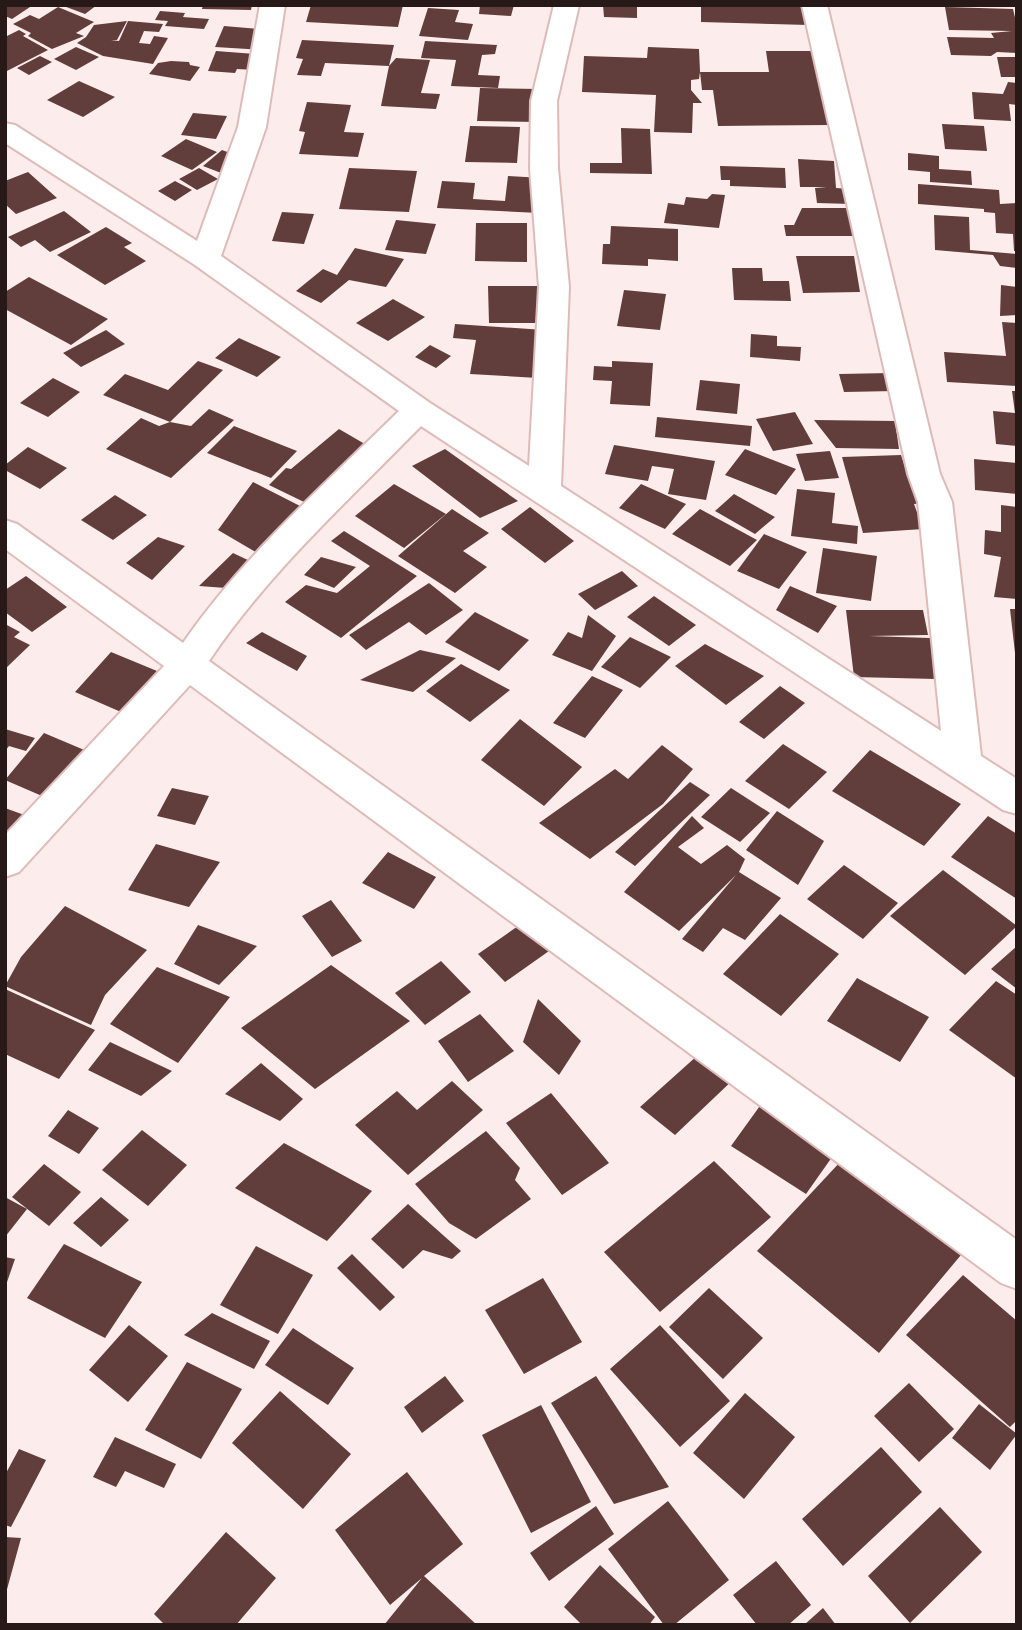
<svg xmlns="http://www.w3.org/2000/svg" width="1022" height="1630" font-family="Roboto,sans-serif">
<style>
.building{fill:#613d3b}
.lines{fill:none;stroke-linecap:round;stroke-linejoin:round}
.street-casing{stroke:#debbb8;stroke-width:4}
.street{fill:#fff;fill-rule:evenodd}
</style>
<rect width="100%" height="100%" fill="#fcedec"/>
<path class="building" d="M5,5H33L12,19L5,16Z
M61,5H97L85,14Z
M203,5H252L251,10L202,9Z
M311,5H403L398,27L306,22Z
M480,5H514L511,16L479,14Z
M603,5H637V18L604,17Z
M701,5H807L809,25L701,22Z
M58,7L94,22L76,33L84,36L52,49L28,36L31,33L13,24L30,15L39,19Z
M945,7L1013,9L1017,26V53L997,52L991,56L951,55L947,37L994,38L991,33L1012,31L949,30Z
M428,8L459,10L455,22L473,24L468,40L419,36Z
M160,11L185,13L183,17L209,19L204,29L165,26L168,21L155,20Z
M127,21L117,40H111L119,41L128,21L163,24L159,32L144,31L139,43L150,44L154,36L168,38L153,64L103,56L77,43L86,37L94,25Z
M224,26L260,29L262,50L215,47Z
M19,30L26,34L23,36L48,50L5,72V37Z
M302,40L394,45L389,66L325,63L321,76L297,75L303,59L296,58Z
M425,41L497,45L495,54L482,55L478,75L500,76L498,88L451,86L456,60L421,58Z
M76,47L99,57L76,70L54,59Z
M648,47L699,49L700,72H769L766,51H815L831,125L718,126L713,90H702L700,72L699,79L691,80V90L702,103H693L692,133L654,132L656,95L582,92L584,56L647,58Z
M216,51L255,54V70L237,69L235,73L208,71Z
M40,56L52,62L29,75L17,68Z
M997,57H1017V77H1001Z
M396,58L430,60L421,93L440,94L436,109L381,106L389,66Z
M171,61L189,62L190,65L200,67L190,81L149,74L158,63Z
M79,81L115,97L83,117L47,100Z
M1008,82L1017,83V105L1009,104L1011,121L974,119L972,92L1003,94Z
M480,88L538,89L537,122L477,121Z
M307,102L351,105L344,132L364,133L358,157L299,154L305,132L299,131Z
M193,113L227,116L216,139L181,135Z
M942,124L984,126L987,151L945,149Z
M470,126L520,127L517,163L465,162Z
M621,128L650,129L652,174L590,173V163H622Z
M186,139L217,152L192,170L161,156Z
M222,150L249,160L229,176L203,166Z
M908,153L939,156V169L971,171L972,185L930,182V172L908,170Z
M798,159L834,161L836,188L850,189L852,204L817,203L815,188L827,187H800Z
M720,166L785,168L786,188L730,186V180H721Z
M199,168L218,179L197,190L179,179Z
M349,168L417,171L409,212L339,209Z
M28,172L57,198L16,214L5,204V181Z
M508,176L543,178L539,213L437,208L442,181L475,183L473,199L505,201Z
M175,181L192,190L175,201L158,191Z
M918,184L999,190L1000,204L1017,203V251H1014L1013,234L996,233L995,213L984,212V209L918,204Z
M712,194L725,195L719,228L664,223L668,203L684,205L686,197L707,199Z
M802,208H848L854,236H786L784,225H794Z
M64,211L91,232L50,252L35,240L21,247L8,237Z
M282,212L314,214L304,244L272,241Z
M934,215L969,217L970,250L1017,254V268L1000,266L993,255L935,250Z
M396,220L436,224L426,254L385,250Z
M476,223H527V262L475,261Z
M611,226L678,229V261L648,259V266L602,264L603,244H610Z
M106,227L132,243L124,247L146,261L105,285L57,255Z
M355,248L404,259L386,287L349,280L321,303L296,291L323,269L337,275Z
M796,256H854L860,292L803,293Z
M732,268H762L763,281H789L791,301L734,300Z
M29,277L108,319L71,345L5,309V292Z
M1001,285L1017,287V315L1000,316Z
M488,286H543L544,323H489Z
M624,290L666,294L660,330L617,326Z
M393,299L425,317L388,341L356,323Z
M1002,322L1017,323V386L947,382L944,352L1006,356Z
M455,324L544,330L538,378L470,374L476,340L453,338Z
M106,330L125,344L81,367L63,353Z
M751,334L777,336V346L801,347L800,361L750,357Z
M239,338L281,357L257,377L215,358Z
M430,345L451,356L436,368L415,357Z
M198,361L223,370L170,422L191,426L209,409L234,420L171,478L106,449L141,418L159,426L170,422L103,395L125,374L168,390Z
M612,361L653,363L650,406L610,404L612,381L593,380L594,366L612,367Z
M891,373L895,391L844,392L839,374Z
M53,378L80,392L48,417L20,403Z
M700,380L740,384L737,414L696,410Z
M1012,391H1017V446L996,444L993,411L1015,413Z
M795,412L813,444L773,451L756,419Z
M657,417L752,426L750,446L655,437Z
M814,420L895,421L899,449L836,448Z
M234,426L297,451L271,478L207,453Z
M339,429L370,447L304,502L269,485L286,468L291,469Z
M614,445L715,461L706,500L668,494L674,469L652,466L648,481L605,474Z
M28,447L67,468L40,489L5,470V465Z
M445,449L518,501L480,518L412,466Z
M745,449L796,469L776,495L725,475Z
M830,451L839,478L805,481L796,454Z
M901,455L908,476L924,474L935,502L914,504L923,529L863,533L842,457Z
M974,459L1017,463V494L975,490Z
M253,482L300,506L259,554L218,530Z
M394,484L446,514L404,548L355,516Z
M641,484L686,504L665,529L619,508Z
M797,489L835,493L832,523L858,526L857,544L791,536Z
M734,494L775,517L755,534L715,511Z
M115,495L147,515L113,540L81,520Z
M1001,505L1017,507V599L994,597L1001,557L984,554L985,530L1001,532Z
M530,507L574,541L545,563L501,529Z
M452,509L489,533L463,551L487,567L455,593L398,556Z
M700,509L757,540L730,566L672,534Z
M344,531L417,576L341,638L285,602L306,585L337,593L370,566L331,541Z
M764,534L807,552L779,589L737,571Z
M158,537L185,546L152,580L126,563Z
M823,548L877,556L871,601L816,593Z
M233,553L252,562L226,588L199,586Z
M321,557L356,567L334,588L304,575Z
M622,571L638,586L595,610L578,594Z
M26,576L67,607L32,632L5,612V590Z
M429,583L463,610L426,635L409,622L366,650L349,635Z
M790,586L837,606L818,633L776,610Z
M654,596L696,625L669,646L627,617Z
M1010,609H1017V653H1015Z
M846,610H923L928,635L869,636L930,638L936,679L854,677Z
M475,612L529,640L499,671L445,642Z
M588,615L616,636L592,671L552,655L568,632L582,638Z
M5,624L20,632L14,637L30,645L5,669Z
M262,632L307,656L297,671L246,643Z
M630,637L671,657L640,688L601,667Z
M705,644L764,676L726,705L675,666Z
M420,650L456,658L413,692L360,680Z
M111,652L157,671L121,712L75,692Z
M461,664L510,690L470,722L426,691Z
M592,676L623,690L585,738L553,723Z
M780,686L805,703L764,739L739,722Z
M520,719L582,767L544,806L481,760Z
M5,729L35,738L26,751L9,746L5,751Z
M44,733L89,752L49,799L5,780Z
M783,744L827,772L789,809L745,781Z
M662,745L693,769L663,804L590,859L539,823L615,769L628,779Z
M870,750L961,804L924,846L832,791Z
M690,782L710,795L635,866L615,852Z
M172,788L209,796L195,825L157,816Z
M731,788L770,813L740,842L701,817Z
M5,808L27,816L5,843Z
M777,811L824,841L798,885L746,850Z
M692,816L704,828L678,847L701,864L727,845L745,859L739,872L781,898L745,940L723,928L703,952L682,939L736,875L679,931L624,892Z
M988,816L1017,834V899L951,857Z
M156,844L220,862L189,907L128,890Z
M388,852L436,877L414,909L362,883Z
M844,865L898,903L863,939L807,899Z
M943,870L1017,926L965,975L890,916Z
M331,900L362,941L332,957L302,916Z
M65,906L147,950L105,995L91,1025L5,986L21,957Z
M780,914L839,954L781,1016L723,974Z
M521,924L549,951L505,982L478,954Z
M198,925L257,946L219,985L174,964Z
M1017,946V989L991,969Z
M441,961L471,992L425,1025L395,993Z
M331,965L410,1021L315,1089L241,1028Z
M157,967L230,997L178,1063L110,1024Z
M857,978L929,1017L900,1062L827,1021Z
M996,981L1017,995V1079L949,1030Z
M5,989L95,1030L59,1079L5,1054Z
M538,999L581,1041L559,1075L523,1042Z
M480,1014L514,1051L468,1082L438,1041Z
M110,1042L172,1071L141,1096L88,1070Z
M698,1055L736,1077L675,1135L640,1107Z
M261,1063L303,1099L280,1121L225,1094Z
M452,1081L483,1110L408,1175L355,1125L397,1091L417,1110Z
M551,1093L609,1163L562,1195L506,1123Z
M762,1103L837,1150L806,1194L731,1146Z
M68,1110L99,1128L79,1154L48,1136Z
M142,1130L187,1165L148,1206L102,1170Z
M486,1131L520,1168L515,1180L531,1199L476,1239L449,1223L415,1184Z
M284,1143L372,1191L327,1241L235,1188Z
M842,1160L961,1255L879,1353L757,1251Z
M714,1161L771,1217L660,1312L604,1252Z
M44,1164L81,1192L49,1226L12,1197Z
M5,1197L27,1209L5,1237Z
M101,1197L129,1220L101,1247L73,1223Z
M408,1204L461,1251L452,1259L423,1250L403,1269L371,1239Z
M64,1244L142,1282L105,1338L27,1298Z
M256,1246L313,1275L278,1334L220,1305Z
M352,1254L395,1297L380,1311L337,1268Z
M5,1257L15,1259L6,1285H5Z
M963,1275L1017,1321V1420L1010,1427L906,1335Z
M543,1278L582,1342L524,1374L485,1310Z
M709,1288L763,1338L723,1379L669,1327Z
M212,1313L270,1341L254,1369L184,1335Z
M129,1325L168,1356L128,1402L89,1370Z
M660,1325L730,1401L680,1447L610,1369Z
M293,1328L354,1368L328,1405L265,1365Z
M187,1362L242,1389L201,1459L145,1430Z
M445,1376L464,1401L422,1433L404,1407Z
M596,1376L669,1487L614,1504L551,1403Z
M909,1383L954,1429L919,1462L874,1416Z
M280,1391L351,1454L303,1509L232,1443Z
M745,1393L795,1437L744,1499L693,1453Z
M979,1404L1017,1434L990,1470L952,1438Z
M541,1405L591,1502L531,1533L482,1435Z
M115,1437L176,1464L164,1488L125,1471L116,1487L93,1477Z
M881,1447L922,1492L843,1566L802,1519Z
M19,1449L46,1460L11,1527L5,1525V1475Z
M407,1472L463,1544L424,1576L477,1625H384L422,1578L390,1605L335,1530Z
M668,1501L729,1580L674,1625H664L608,1549Z
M596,1506L614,1534L549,1581L530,1553Z
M940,1507L982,1552L910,1623L868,1576Z
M226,1532L276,1578L236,1625H165L154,1614Z
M5,1537L21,1538L6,1593H5Z
M776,1561L811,1605L788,1625H757L733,1595Z
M600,1565L655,1617L649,1625H582L564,1607Z
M823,1608L836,1625H804Z"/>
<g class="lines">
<g class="street-casing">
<path id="street" d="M260,5H285L266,127L221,256L430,403L529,466L539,287L530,168L531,101L554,5H579L557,101L558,168L569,287L561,486L941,731L918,502L908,474L802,5H827L940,474L952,502L981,756L1017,779V814L1003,810L950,775L421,426C347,502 268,573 209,661L1017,1240V1289L1001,1283L190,685L19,872L5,877V835L164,666L5,549V520L17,524L183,643C243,556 324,485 399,411L195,265L5,143V123L15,125L197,241L238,127Z"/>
</g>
<use href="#street" class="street"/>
</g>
<rect width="1022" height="1630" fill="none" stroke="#261918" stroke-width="14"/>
</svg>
